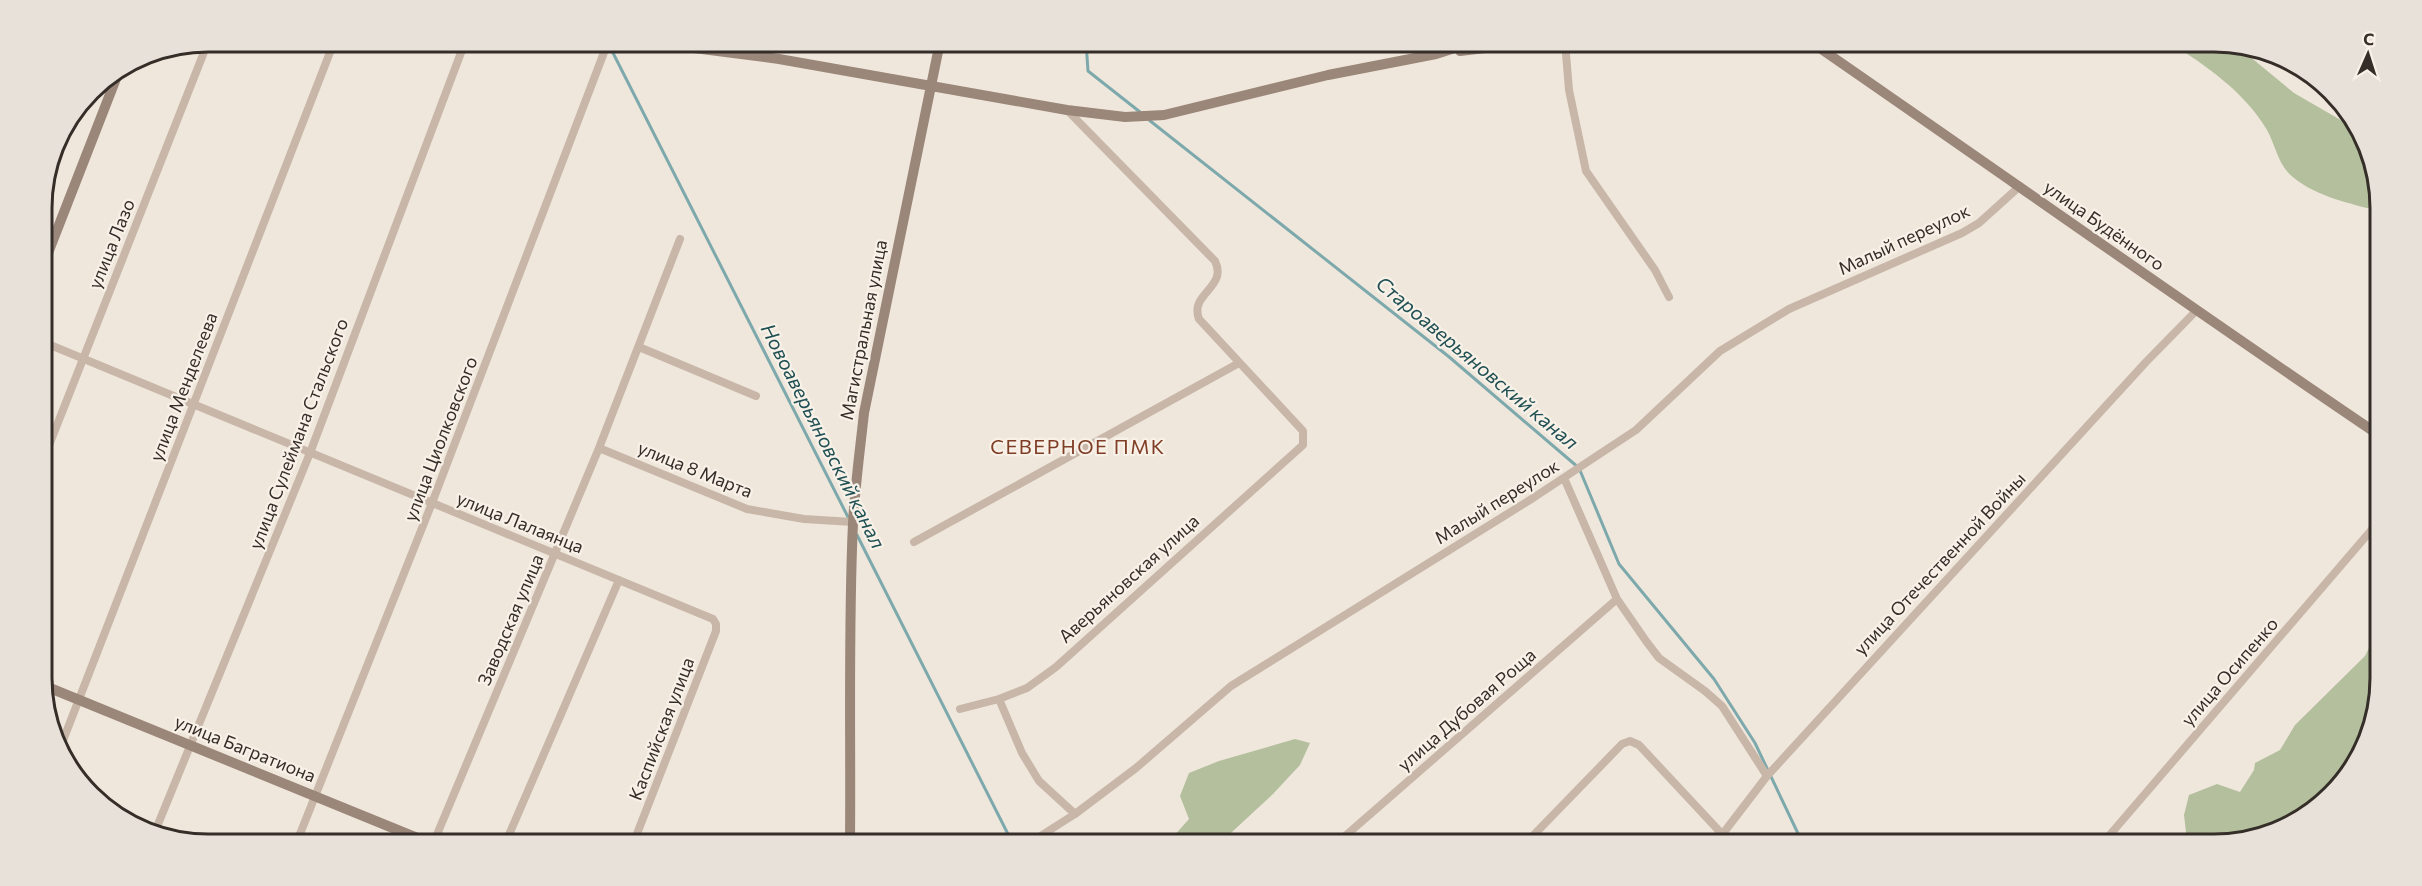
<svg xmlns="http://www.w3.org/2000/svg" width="2422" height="886" font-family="Commissioner,sans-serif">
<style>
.green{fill:#b3bf9d}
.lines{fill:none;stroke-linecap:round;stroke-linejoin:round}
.stream{stroke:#7da9ac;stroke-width:3}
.street{stroke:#c8b7a9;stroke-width:8}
.secondary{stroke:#9b877a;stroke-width:10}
.labels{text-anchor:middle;stroke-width:4.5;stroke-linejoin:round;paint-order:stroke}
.street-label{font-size:18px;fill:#352d28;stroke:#f8f1e8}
.water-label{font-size:20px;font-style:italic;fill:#205054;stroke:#f8f1e8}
.neighbourhood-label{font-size:20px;letter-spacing:1.5px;fill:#7f3d26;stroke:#f8f1e8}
.rim{fill:none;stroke:#352d28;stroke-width:3}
</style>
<rect width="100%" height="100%" fill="#f0e7dc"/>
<path class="green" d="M2169,42H2213L2237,46L2294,93L2351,126L2379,187V211C2351,204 2316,196 2294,178C2278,166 2276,146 2267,130C2245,92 2205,65 2169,42Z
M2380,626V677L2371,731L2315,809L2224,844H2184L2187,841L2184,815L2189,795L2217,784L2240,792L2254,770L2255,763L2280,750L2295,725L2365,656Z
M1295,739L1310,743L1300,765L1273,794L1219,844H1173V837L1189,819L1180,796L1189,773L1219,761Z"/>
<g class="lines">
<path class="stream" d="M1086,42L1088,71L1140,112
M609,45L850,521
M1149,120L1448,356L1579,468L1619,564L1714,679L1755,743L1803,844
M857,535L1013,844"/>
<path class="street" d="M1565,42L1569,90L1586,171L1655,270L1669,297
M43,342L713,619L716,624V631L633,844
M639,347L756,396
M599,448L747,509L804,519L853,522
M44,458L208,42
M1564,478L1617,599L1646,641L1659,658L1705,691L1722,706L1767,776
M914,542L1239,363
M999,699L1022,753L1039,781L1075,814
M960,709L999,699L1027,688L1056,667L1303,445V431L1199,319C1189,293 1228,288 1215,261L1067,110
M62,743L334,42
M154,834L310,453L465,42
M296,844L432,503L608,42
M433,844L599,448L680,239
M505,844L619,580
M1028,844L1075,814L1136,768L1231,686L1533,498L1636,430L1720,351L1789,309L1962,233L1979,223L2020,186
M1336,844L1617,599
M1525,844L1622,744L1630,741L1639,745L1722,834
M1715,844L1767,776L2146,362L2196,311
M2102,844L2380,520"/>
<path class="secondary" d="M647,42L779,59L1067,110L1125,117L1164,115L1328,75L1436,54L1474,42
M1811,42C2001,173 2188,306 2379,435
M1460,51L1537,42
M43,266L119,71
M45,686L432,844
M850,844C851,737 848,630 853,523C855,486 860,450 864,413L940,42"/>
</g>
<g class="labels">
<g class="street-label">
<text transform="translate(2104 226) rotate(35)" y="6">улица Будённого</text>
<text transform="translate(1904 240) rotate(-25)" y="6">Малый переулок</text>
<text transform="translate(112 244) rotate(-68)" y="6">улица Лазо</text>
<text transform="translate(864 330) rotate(-79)" y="6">Магистральная улица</text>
<text transform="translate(184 387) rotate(-69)" y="6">улица Менделеева</text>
<text transform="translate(299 434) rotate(-69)" y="6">улица Сулеймана Стальского</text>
<text transform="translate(441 439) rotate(-69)" y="6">улица Циолковского</text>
<text transform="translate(695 470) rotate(22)" y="6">улица 8 Марта</text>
<text transform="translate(1497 502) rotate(-32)" y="6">Малый переулок</text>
<text transform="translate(520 523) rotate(22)" y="6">улица Лалаянца</text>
<text transform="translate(1940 564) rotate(-47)" y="6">улица Отечественной Войны</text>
<text transform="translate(1129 579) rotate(-42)" y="6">Аверьяновская улица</text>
<text transform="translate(511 620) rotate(-67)" y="6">Заводская улица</text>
<text transform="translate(2230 672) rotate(-49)" y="6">улица Осипенко</text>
<text transform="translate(1467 710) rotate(-41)" y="6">улица Дубовая Роща</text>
<text transform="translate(662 729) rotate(-69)" y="6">Каспийская улица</text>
<text transform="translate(245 749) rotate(22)" y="6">улица Багратиона</text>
</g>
<g class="water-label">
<text transform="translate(1477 363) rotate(40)" y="7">Староаверьяновский канал</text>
<text transform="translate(823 436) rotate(63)" y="7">Новоаверьяновский канал</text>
</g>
<g class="neighbourhood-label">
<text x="1078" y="454">СЕВЕРНОЕ ПМК</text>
</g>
</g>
<path d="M0 0H2422V886H0ZM208 52H2214A156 156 0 0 1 2370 208V678A156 156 0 0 1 2214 834H208A156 156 0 0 1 52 678V208A156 156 0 0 1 208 52Z" fill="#e8e1d9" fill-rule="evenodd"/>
<path class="rim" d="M208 52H2214A156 156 0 0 1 2370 208V678A156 156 0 0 1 2214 834H208A156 156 0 0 1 52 678V208A156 156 0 0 1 208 52Z"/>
<g transform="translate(2368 54) rotate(3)" stroke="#f8f1e8" stroke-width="4.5" paint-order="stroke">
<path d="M0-4.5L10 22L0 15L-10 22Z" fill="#352d28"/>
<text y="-9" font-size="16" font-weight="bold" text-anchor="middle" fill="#352d28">С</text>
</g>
</svg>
